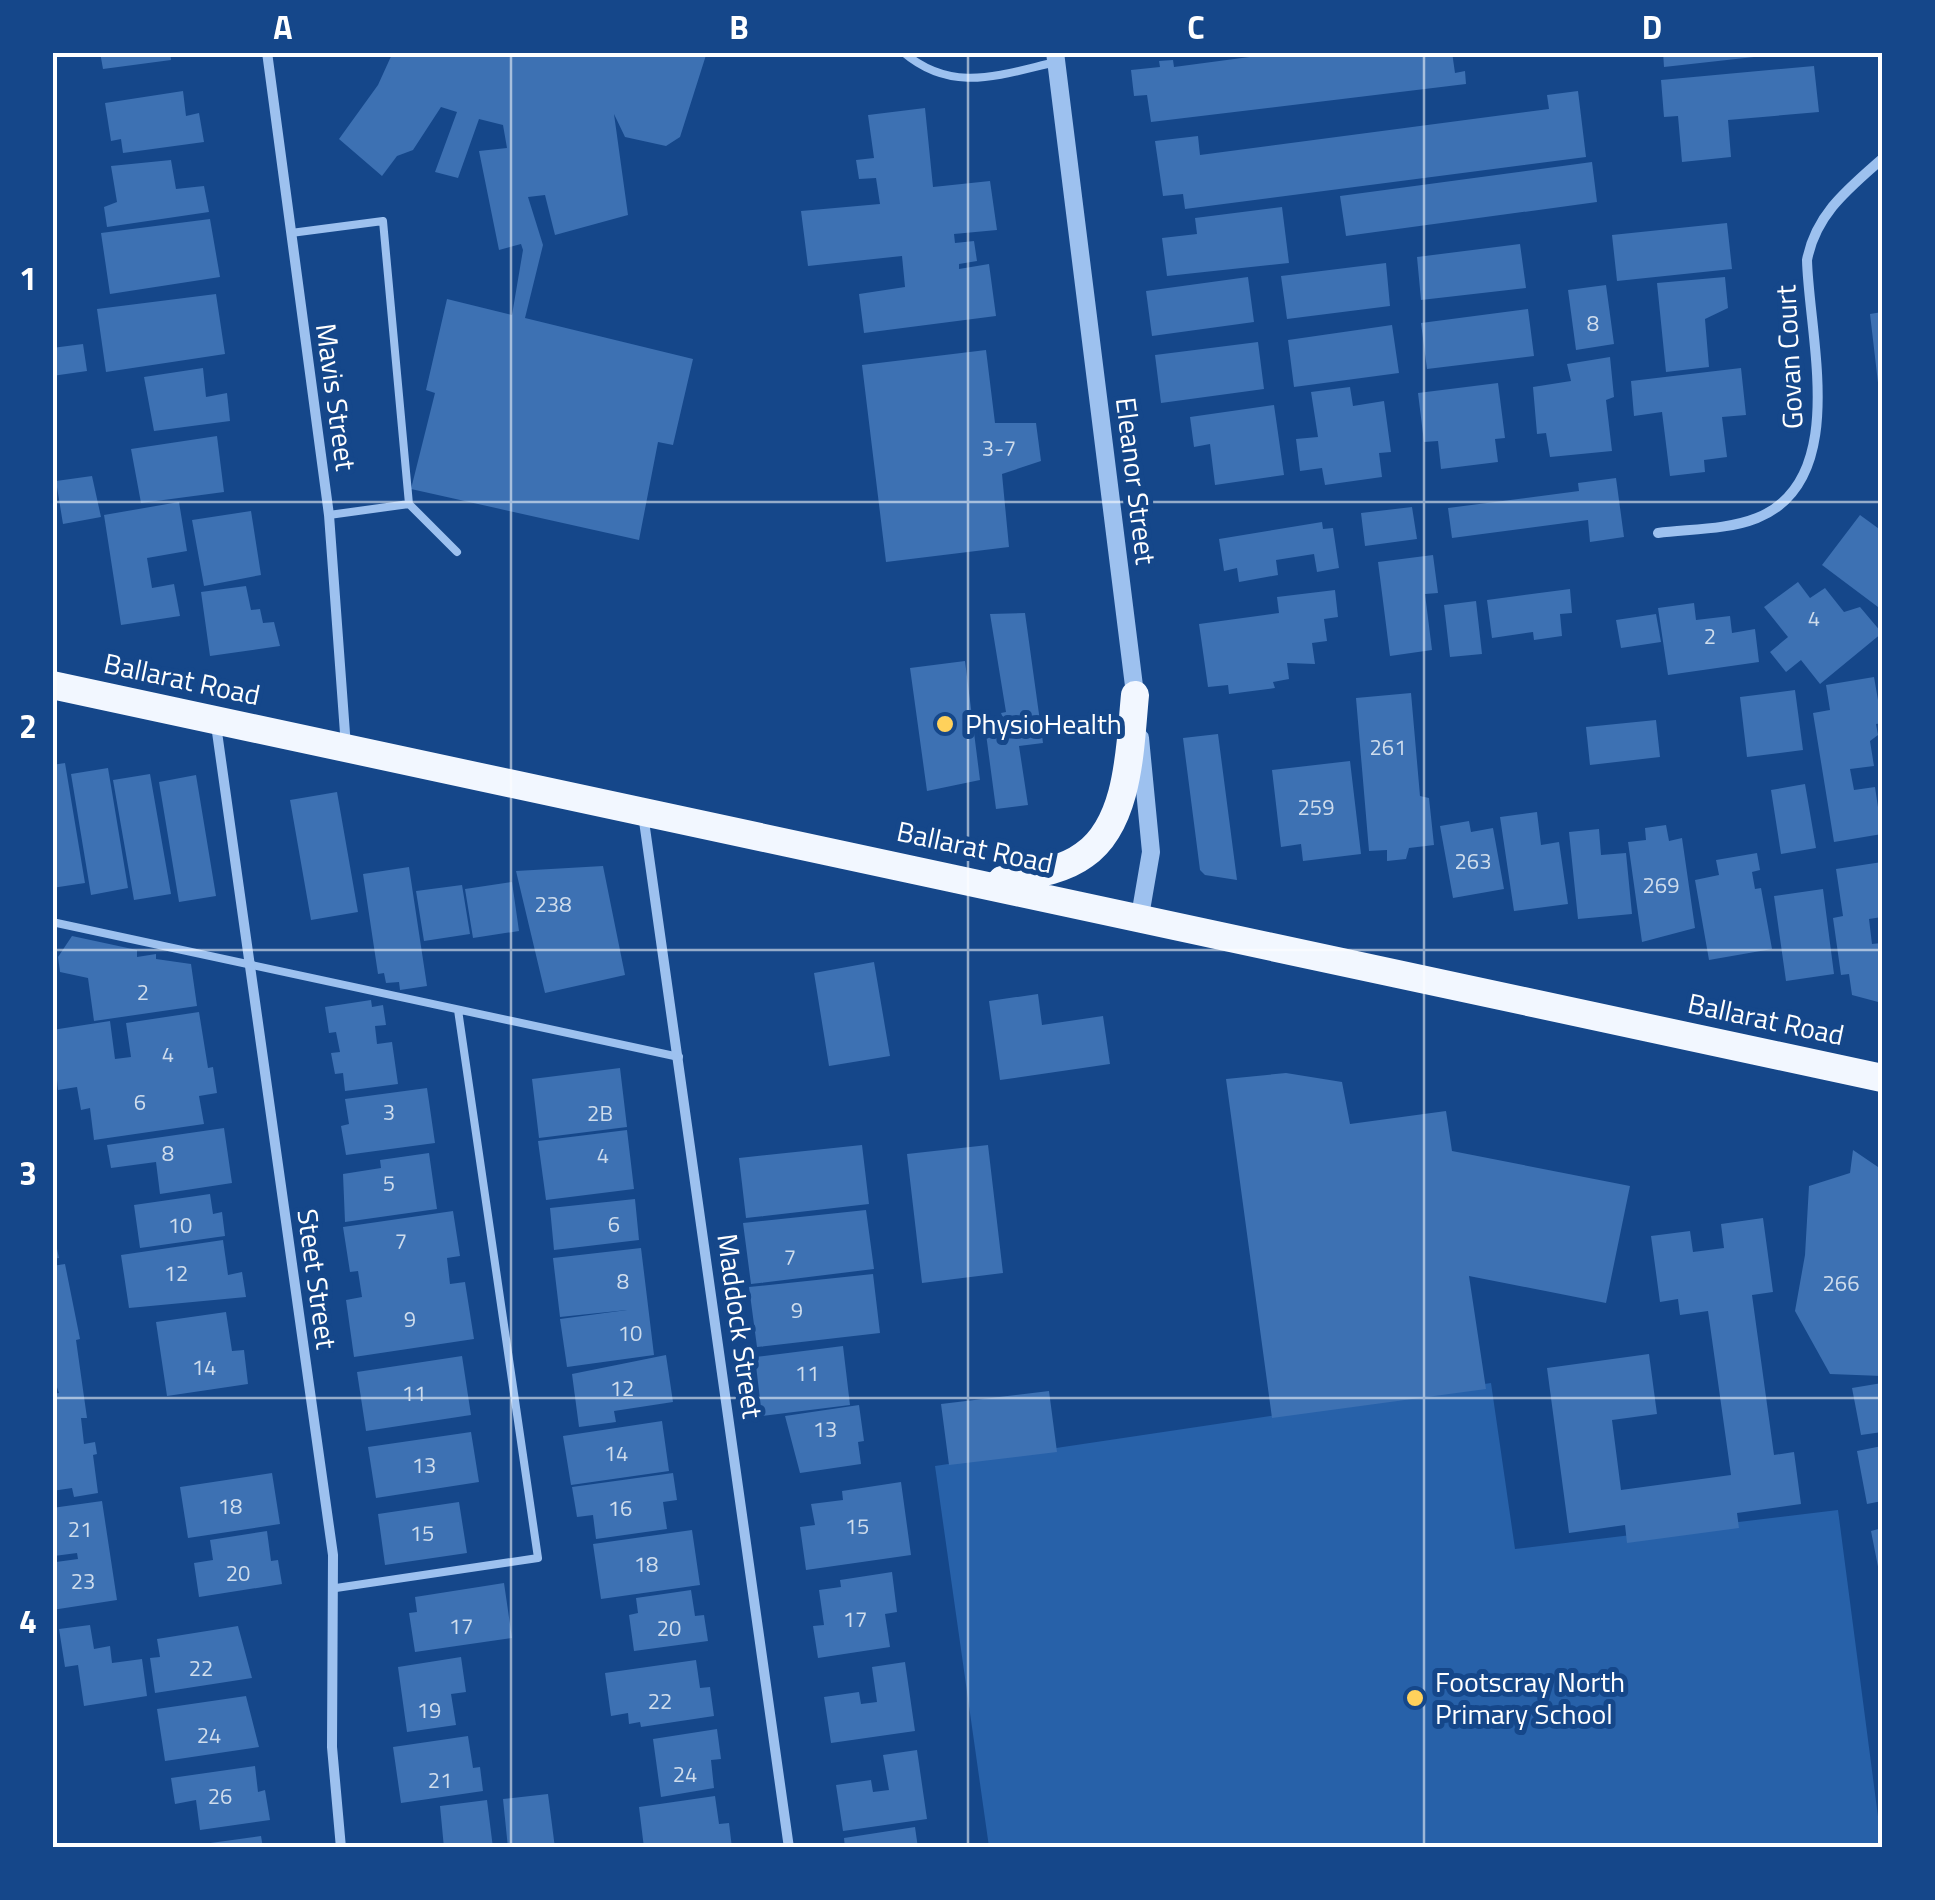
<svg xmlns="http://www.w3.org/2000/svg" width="1935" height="1900" font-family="'Titillium Web',sans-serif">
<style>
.green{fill:#2761a9}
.building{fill:#3d71b3;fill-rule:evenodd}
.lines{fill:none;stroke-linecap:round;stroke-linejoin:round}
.service{stroke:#9dc1ef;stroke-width:8}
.minor{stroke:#9dc1ef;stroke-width:10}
.tertiary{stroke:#9dc1ef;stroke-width:18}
.trunk{stroke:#f2f7ff;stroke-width:28}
.grid{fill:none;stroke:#fff;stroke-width:2.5;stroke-opacity:0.55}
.poi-dot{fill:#ffd15b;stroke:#15478a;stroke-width:4}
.labels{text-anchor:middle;stroke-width:10;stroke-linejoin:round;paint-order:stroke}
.number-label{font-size:22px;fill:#cedcec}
.street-label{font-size:28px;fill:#fff;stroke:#15478a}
.poi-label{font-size:28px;fill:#fff;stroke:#15478a;text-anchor:start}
.neatline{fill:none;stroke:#fff;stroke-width:4}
.grid-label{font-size:32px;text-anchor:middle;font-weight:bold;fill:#fff}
</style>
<rect width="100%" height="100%" fill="#15478a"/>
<path class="green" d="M1491,1383L1515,1549L1838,1510L1882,1847H989L935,1466Z"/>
<path class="building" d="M100,52H170L171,60L103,69Z
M393,52H707L680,137L666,146L625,137L614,114L628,215L555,235L545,195L528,197L543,245L525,318L693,359L673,445L658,442L639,540L411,489L435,393L426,390L447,299L512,315L523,250L521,244L499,250L479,151L507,148L503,125L479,119L458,178L435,172L457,112L441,107L413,150L397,156L382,176L339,139L378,85Z
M1288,52H1452L1455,73L1465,71L1466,84L1151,122L1147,95L1134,96L1131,70L1160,67L1159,61L1173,60L1174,67Z
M1663,52H1772V55L1664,67Z
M1814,66L1819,112L1728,120L1731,157L1682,162L1678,116L1664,117L1661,80Z
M183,91L186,116L199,113L204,142L123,153L121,139L111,141L105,103Z
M1578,91L1586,157L1185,209L1183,194L1163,196L1155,141L1198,136L1200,155L1549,109L1547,95Z
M925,108L933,187L990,181L997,230L954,234L955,243L974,241L977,261L959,264V269L989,264L996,316L864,333L859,294L905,287L902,256L808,266L801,211L880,204L876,178L859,179L856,160L874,158L868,115Z
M171,160L176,189L204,186L209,212L107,227L104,207L117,202L111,166Z
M1592,162L1597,202L1346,236L1340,196Z
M1282,207L1289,263L1167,276L1162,238L1197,234L1195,218Z
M210,219L220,277L110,294L101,233Z
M1727,223L1732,269L1617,281L1612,235Z
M1520,244L1526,288L1421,300L1417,257Z
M1882,251V286H1880L1878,252Z
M1386,263L1390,306L1287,319L1281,276Z
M1248,277L1254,322L1152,336L1146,291Z
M1725,277L1728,308L1705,319L1709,367L1666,372L1657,283Z
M1606,285L1614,344L1576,350L1568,290Z
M216,294L225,354L106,372L97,309Z
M1528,309L1534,356L1427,369L1421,323Z
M1882,312V400H1880L1870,314Z
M1392,325L1399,373L1294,387L1288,340Z
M1258,342L1264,389L1161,403L1155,355Z
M83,344L87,371L52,376V348Z
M986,350L995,423H1036L1041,461L1002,474L1009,547L886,562L862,365Z
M1610,357L1614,397L1606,400L1612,451L1550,457L1546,433L1537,434L1533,387L1571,381L1567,364Z
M203,368L206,397L227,393L230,421L154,431L144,377Z
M1741,368L1746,415L1722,417L1727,457L1704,460L1705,472L1670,476L1662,412L1634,416L1631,381Z
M1498,383L1505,438L1495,439L1498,462L1441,469L1438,441L1424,442L1418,393Z
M1350,387L1353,406L1384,401L1391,452L1379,453L1382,477L1325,485L1322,468L1300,471L1296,439L1318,437L1311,392Z
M1274,405L1284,475L1215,485L1210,444L1194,447L1190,417Z
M217,436L224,492L141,503L131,449Z
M92,476L101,517L63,524L56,481Z
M1616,478L1624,537L1590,542L1588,520L1452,538L1448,508L1579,491L1578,483Z
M179,502L187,551L147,558L152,588L174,584L180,616L121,625L104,515Z
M1412,507L1417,539L1365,546L1361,513Z
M251,511L261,575L204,586L192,520Z
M1860,515L1882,531V610L1822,565Z
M1322,522L1323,529L1333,528L1339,568L1317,572L1314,554L1276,560L1278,575L1239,582L1237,568L1224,571L1219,539Z
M1433,555L1438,593L1425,594L1432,650L1390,656L1378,562Z
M1798,582L1810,598L1825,588L1844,612L1860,607L1882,633L1820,684L1801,660L1786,672L1770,652L1788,637L1764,607Z
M246,586L251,610L260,609L263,623L274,622L280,646L210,656L201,592Z
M1570,589L1572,613L1560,614L1562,636L1534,640L1533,632L1492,638L1487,600Z
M1335,590L1338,617L1324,619L1327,641L1312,643L1315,664L1287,663L1289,679L1273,682L1275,688L1229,694L1228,685L1208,687L1199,624L1279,613L1277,597Z
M1476,601L1482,654L1450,657L1444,605Z
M1694,603L1696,620L1730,616L1732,633L1755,629L1759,662L1668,675L1658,608Z
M1025,613L1043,743L1019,746L1028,805L996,809L984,719L1003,718L1001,713L1006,712L990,614Z
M1656,614L1661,642L1621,648L1616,620Z
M965,661L980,780L927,791L910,668Z
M1874,677L1882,723L1876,724L1878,735L1870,741L1874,766L1850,769L1854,790L1875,787L1882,834L1834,842L1813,713L1830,710L1826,685Z
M1795,690L1803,750L1747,757L1740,697Z
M1411,693L1420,796L1429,798L1434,845L1409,848L1406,859L1387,861V850L1369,851L1356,698Z
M1656,720L1660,757L1590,765L1586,727Z
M1218,734L1237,880L1205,875L1200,870L1183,738Z
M1350,761L1361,854L1303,861L1301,844L1281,847L1272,770Z
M65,763L85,883L52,888V765Z
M108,768L128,888L91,895L71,774Z
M150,774L171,894L134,900L113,780Z
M196,775L216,896L179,902L159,782Z
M1805,784L1816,848L1781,854L1771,790Z
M337,792L358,912L311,920L290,800Z
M1537,812L1541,845L1559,842L1568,904L1514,911L1500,817Z
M1469,821L1471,832L1493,828L1504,889L1453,898L1440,826Z
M1666,825L1669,841L1682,838L1695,928L1642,942L1628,842L1646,840L1645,828Z
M1599,829L1601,855L1626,853L1632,914L1578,919L1569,832Z
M1757,853L1760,870L1752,872L1755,889L1761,888L1772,949L1709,960L1695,880L1719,875L1716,860Z
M1882,862V917L1869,919L1872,944L1882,943V1003L1852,995L1849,974L1841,975L1833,918L1843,916L1836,869Z
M603,866L625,975L545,993L516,871Z
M409,867L427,986L400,990L399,982L386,983L384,973L378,974L363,874Z
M512,882L519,931L473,938L465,889Z
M462,885L470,934L424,941L416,891Z
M1823,889L1834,974L1786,981L1774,896Z
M72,936L137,950V957L156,954V959L191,964L197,1006L94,1021L88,978L60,972L58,957Z
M874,962L890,1056L829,1066L814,973Z
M1038,994L1042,1025L1103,1016L1110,1064L1000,1080L989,1001Z
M371,1000L372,1007L383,1005L386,1025L375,1026L377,1044L392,1042L398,1084L345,1091L343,1073L335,1074L331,1053L340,1052L336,1032L329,1033L325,1007Z
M199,1012L208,1068L213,1067L217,1093L199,1096L204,1124L94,1140L90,1108L81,1110L77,1087L58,1090L52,1030L110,1021L115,1059L131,1057L126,1023Z
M620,1068L627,1127L539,1138L532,1079Z
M1286,1073L1342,1082L1350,1124L1446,1111L1452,1151L1630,1186L1606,1303L1469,1276L1486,1389L1272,1418L1226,1079Z
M427,1088L435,1143L346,1155L341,1126L349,1124L345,1099Z
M224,1128L232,1183L160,1194L156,1162L111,1168L107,1145Z
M627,1130L634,1189L546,1200L538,1141Z
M862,1145L869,1204L746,1218L739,1158Z
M988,1145L1003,1273L922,1283L907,1154Z
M1853,1150L1878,1167L1882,1165V1376L1830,1374L1795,1311L1805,1255L1809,1186L1850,1173Z
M429,1153L437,1209L345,1222L343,1174L381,1168L380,1160Z
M210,1194L213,1214L222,1212L225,1236L140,1248L134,1205Z
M635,1199L639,1240L554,1250L550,1208Z
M866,1210L874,1269L751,1284L743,1223Z
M453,1211L460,1256L447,1258L450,1284L465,1282L474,1339L354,1357L346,1300L362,1297L358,1271L350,1272L343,1227Z
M1763,1218L1773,1292L1752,1295L1774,1455L1794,1452L1801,1504L1737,1513L1739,1528L1627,1543L1625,1525L1569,1533L1547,1368L1649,1354L1657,1414L1612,1420L1621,1490L1731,1475L1708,1311L1680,1315L1678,1299L1660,1302L1651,1236L1690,1231L1693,1252L1724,1248L1721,1224Z
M52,1226L59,1258L52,1259Z
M223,1240L228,1275L242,1272L246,1297L129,1308L121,1255Z
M641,1248L654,1355L567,1367L560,1319L627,1310L560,1317L553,1258Z
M65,1264L80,1339L76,1340L87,1418H81L84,1444L95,1442L97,1454L93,1455L98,1493L74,1497L72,1488L52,1491V1394L59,1393L52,1373V1266Z
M873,1274L880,1333L757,1347L749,1287Z
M226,1312L232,1351L244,1350L248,1384L167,1396L156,1322Z
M843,1346L850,1405L762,1416L755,1357Z
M666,1355L673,1402L614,1411L616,1422L579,1427L572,1374Z
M462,1356L471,1415L366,1431L357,1372Z
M1882,1383V1432L1861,1435L1852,1388Z
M1049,1391L1057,1452L949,1465L941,1404Z
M859,1405L864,1441L858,1442L861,1464L800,1473L785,1416Z
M662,1421L669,1471L571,1485L563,1436Z
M471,1432L479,1482L376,1498L368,1447Z
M1882,1446V1501L1867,1504L1857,1451Z
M272,1473L280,1524L188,1538L180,1487Z
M673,1473L677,1500L663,1502L667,1529L596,1539L593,1515L577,1517L572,1487Z
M901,1482L911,1555L806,1570L800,1527L815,1525L811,1504L843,1500L842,1491Z
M102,1501L117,1600L52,1610V1508ZM77,1553L78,1559L56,1562L54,1556Z
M459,1502L467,1553L385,1565L378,1514Z
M1882,1528V1581L1881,1582L1871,1531Z
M692,1530L700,1585L601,1599L593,1544Z
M267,1531L271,1561L278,1560L282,1584L199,1597L194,1563L213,1560L210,1540Z
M892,1572L897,1612L885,1614L890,1647L818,1658L813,1626L824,1625L819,1590L841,1587L840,1580Z
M504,1583L512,1638L415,1652L409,1613L417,1612L415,1597Z
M691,1590L695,1616L704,1615L708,1641L634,1651L629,1615L638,1613L636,1598Z
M90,1625L94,1649L110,1646L112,1663L142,1659L147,1696L84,1706L78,1665L65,1667L59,1629Z
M238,1626L252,1678L155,1693L150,1658L160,1657L157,1639Z
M461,1657L466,1692L451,1694L456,1725L407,1732L398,1667Z
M696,1660L700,1688L710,1687L714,1716L641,1727L640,1722L629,1724L628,1713L611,1716L605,1673Z
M905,1662L915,1731L831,1743L824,1697L859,1692L861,1704L877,1702L872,1667Z
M246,1696L259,1747L165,1761L157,1709Z
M717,1729L721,1759L711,1760L714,1788L661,1797L653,1739Z
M468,1736L473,1768L480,1767L483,1791L401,1803L393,1747Z
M917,1750L927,1819L843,1831L836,1785L871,1780L873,1792L889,1790L883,1755Z
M255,1766L258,1792L265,1790L270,1820L200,1830L196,1800L175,1804L171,1778Z
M548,1794L555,1848H508L503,1799Z
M715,1796L719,1824L729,1823L732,1848H644L639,1807Z
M487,1800L493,1848H444L440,1806Z
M915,1827L918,1848H845L844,1838Z
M261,1836L263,1848H196V1845Z"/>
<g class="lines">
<path class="service" d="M903,52C952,94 999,75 1056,62
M291,233L383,221L409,504
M329,515L409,504L457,552
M52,922L679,1057
M336,1588L538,1558L458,1010"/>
<path class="minor" d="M267,52L329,515L346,747
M1658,533C1689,529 1727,530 1757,518C1850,481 1809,338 1807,260C1816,214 1848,189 1882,159
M216,725L333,1555L332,1747L341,1848
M643,814L789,1848"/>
<path class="tertiary" d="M1055,52L1136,702
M1140,916L1151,852L1140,738"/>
<path class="trunk" d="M52,685L1882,1078
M1002,880C1029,875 1061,872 1084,855C1130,823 1130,745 1135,695"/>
</g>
<path class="grid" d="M511,52V1848M968,52V1848M1424,52V1848M52,502H1882M52,950H1882M52,1398H1882"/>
<g class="poi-dot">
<circle cx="945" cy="724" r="10"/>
<circle cx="1415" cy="1698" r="10"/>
</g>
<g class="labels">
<g class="number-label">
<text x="1593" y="331">8</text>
<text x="999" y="456">3-7</text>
<text x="1814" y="626">4</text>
<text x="1710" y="644">2</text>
<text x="1388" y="755">261</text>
<text x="1316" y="815">259</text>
<text x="1473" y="869">263</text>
<text x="1661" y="893">269</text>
<text x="553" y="912">238</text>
<text x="143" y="1000">2</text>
<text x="168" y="1062">4</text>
<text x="140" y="1110">6</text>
<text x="389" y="1120">3</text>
<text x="600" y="1121">2B</text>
<text x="168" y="1161">8</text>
<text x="603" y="1163">4</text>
<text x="389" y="1191">5</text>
<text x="614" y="1232">6</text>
<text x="180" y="1233">10</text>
<text x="401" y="1249">7</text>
<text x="790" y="1265">7</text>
<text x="176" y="1281">12</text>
<text x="623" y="1289">8</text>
<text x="1841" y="1291">266</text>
<text x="797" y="1318">9</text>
<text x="410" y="1327">9</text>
<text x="630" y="1341">10</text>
<text x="204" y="1375">14</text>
<text x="807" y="1381">11</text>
<text x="622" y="1396">12</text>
<text x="414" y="1401">11</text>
<text x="825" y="1437">13</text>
<text x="616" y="1461">14</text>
<text x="424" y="1473">13</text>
<text x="230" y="1514">18</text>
<text x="620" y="1516">16</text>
<text x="857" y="1534">15</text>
<text x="80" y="1537">21</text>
<text x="422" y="1541">15</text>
<text x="646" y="1572">18</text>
<text x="238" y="1581">20</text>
<text x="83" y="1589">23</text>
<text x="855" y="1627">17</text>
<text x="461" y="1634">17</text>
<text x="669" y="1636">20</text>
<text x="201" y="1676">22</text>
<text x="660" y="1709">22</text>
<text x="429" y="1718">19</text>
<text x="209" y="1743">24</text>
<text x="685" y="1782">24</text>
<text x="440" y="1788">21</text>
<text x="220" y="1804">26</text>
</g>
<g class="street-label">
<text transform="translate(1789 357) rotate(-93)" y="10">Govan Court</text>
<text transform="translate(336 397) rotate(82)" y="10">Mavis Street</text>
<text transform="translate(1136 481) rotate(83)" y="10">Eleanor Street</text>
<text transform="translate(182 679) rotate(12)" y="10">Ballarat Road</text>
<text transform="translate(975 847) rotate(12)" y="10">Ballarat Road</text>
<text transform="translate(1766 1019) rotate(12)" y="10">Ballarat Road</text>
<text transform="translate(317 1279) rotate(82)" y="10">Steet Street</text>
<text transform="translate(740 1326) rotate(82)" y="10">Maddock Street</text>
</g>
<g class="poi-label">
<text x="965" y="734">PhysioHealth</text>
<text x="1435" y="1692">Footscray North<tspan x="1435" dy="32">Primary School</tspan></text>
</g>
</g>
<rect width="1935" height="1900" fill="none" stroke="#15478a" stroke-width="110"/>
<rect x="55" y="55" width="1825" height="1790" class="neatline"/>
<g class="grid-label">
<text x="283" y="39">A</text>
<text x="739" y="39">B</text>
<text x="1196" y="39">C</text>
<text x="1652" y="39">D</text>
<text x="28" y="290">1</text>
<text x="28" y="738">2</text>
<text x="28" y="1185">3</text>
<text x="28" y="1633">4</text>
</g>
</svg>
